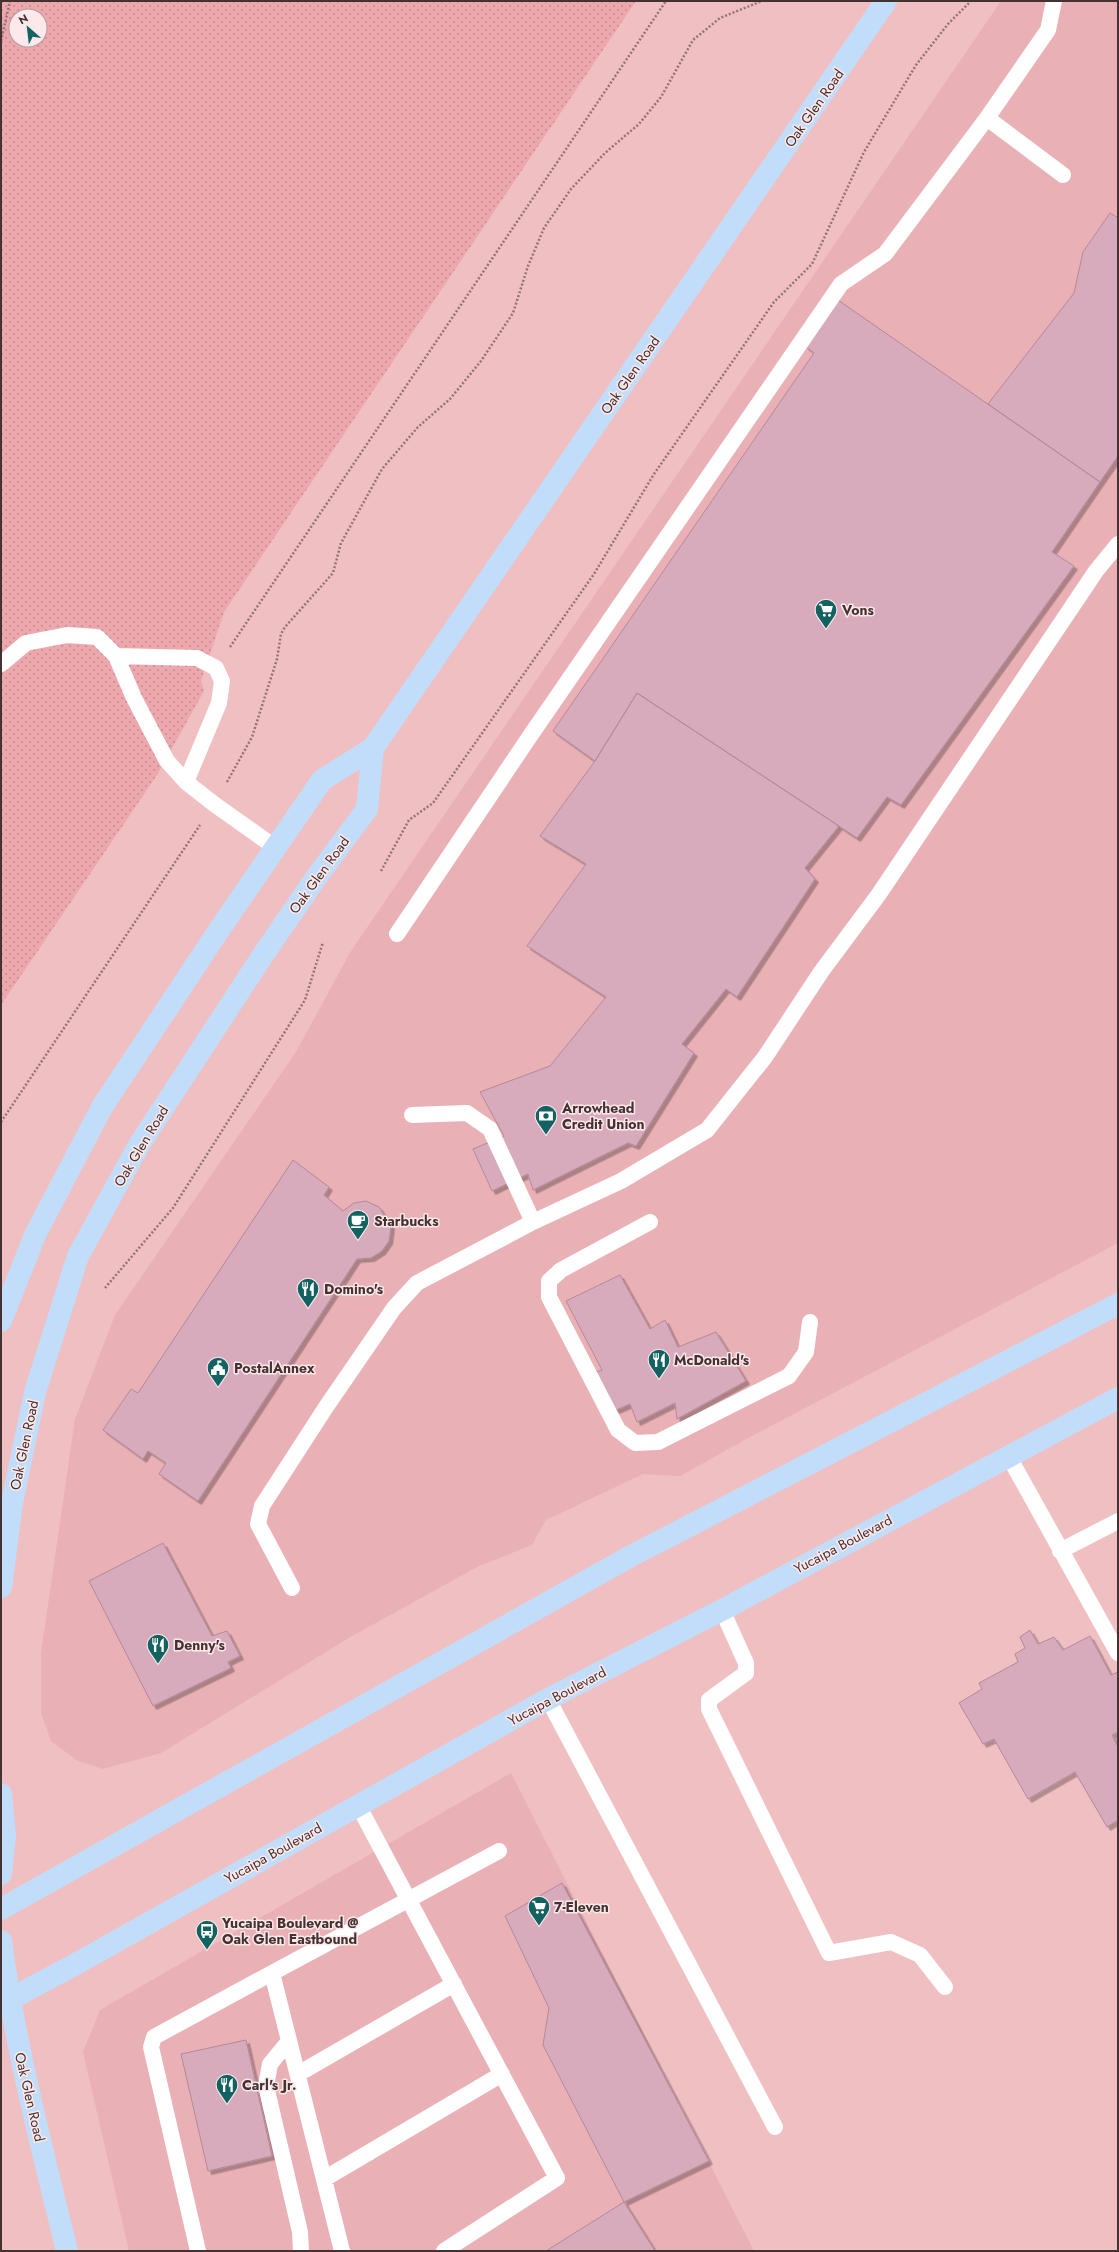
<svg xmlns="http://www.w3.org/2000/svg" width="1119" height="2252" font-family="Jost,sans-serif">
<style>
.built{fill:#e9b0b5}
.grass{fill:url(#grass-dots);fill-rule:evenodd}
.building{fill:#d7abbb;stroke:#b38999;filter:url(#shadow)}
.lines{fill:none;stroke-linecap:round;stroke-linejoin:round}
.path{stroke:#947375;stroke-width:2.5;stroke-dasharray:2 2;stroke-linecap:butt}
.lane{stroke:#fff;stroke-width:16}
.secondary{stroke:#c2ddfa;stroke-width:22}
.labels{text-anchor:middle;stroke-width:3;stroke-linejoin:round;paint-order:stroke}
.street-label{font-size:14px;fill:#443132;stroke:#fde8ea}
.poi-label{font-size:14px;font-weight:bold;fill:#443132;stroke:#fde8ea;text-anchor:start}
</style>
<defs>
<pattern id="grass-dots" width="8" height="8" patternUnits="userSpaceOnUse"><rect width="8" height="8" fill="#eda8ae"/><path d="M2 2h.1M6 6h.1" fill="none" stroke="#c2898e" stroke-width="1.8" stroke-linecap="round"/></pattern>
<filter id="shadow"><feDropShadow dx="3.5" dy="3.5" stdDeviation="0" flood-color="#0004"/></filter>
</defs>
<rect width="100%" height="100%" fill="#f0bfc2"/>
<path class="built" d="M1001,1H1118V1243L752,1436L680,1476L643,1474L546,1520L532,1545L479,1566L352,1636L161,1753L103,1769L78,1761L51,1741L41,1713V1653L75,1419L115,1315L296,1052L351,951Z
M511,1773L754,2251H129L83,2052L100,2010Z"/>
<path class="grass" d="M1,1H636L224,612L201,681L204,691L157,775L1,1005ZM16,16H40V40H16Z"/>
<path class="building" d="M1110,213L1118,218V456L1100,482L988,404L1074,293L1083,252Z
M838,300L1100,482L1052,552L1074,566L901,805L887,797L857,838L637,693L595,761L553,731L814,353L805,346Z
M637,693L839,826L805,868L815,879L737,997L726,989L682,1044L694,1053L636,1146L628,1143L533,1190L528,1174L492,1191L473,1149L504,1136L480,1092L550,1066L606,997L527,946L586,864L540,836L595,761Z
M293,1160L329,1187L324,1195L343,1211L354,1203L366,1201L379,1207L391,1226L389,1241L382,1251L371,1258L357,1259L198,1501L159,1474L166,1463L148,1451L143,1459L103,1430L131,1389L138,1393Z
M620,1275L650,1329L665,1320L678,1347L716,1332L746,1381L677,1419L675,1403L637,1422L630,1404L616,1410L596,1372L602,1370L566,1301Z
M163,1543L212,1636L227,1631L240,1656L228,1662L231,1668L153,1706L89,1581Z
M1030,1630L1038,1644L1054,1637L1063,1650L1090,1636L1111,1675L1118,1672V1732L1112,1735L1118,1747V1820L1107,1827L1075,1772L1028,1799L994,1739L983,1744L959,1703L982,1689L979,1683L1018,1662L1015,1654L1025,1648L1020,1637Z
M562,1883L709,2161L624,2202L543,2045L549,2008L505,1916Z
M246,2040L272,2156L208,2171L181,2054Z
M624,2202L655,2251H546Z"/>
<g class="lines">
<path class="path" d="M1,41L10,1
M230,647L666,1
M227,782L252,737L277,659L281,634L285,627L333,573L341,543L382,469L418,427L450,399L481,361L513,313L528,266L544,228L571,189L605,153L639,124L661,97L693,40L720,18L762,1
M381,871L409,820L433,803L594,574L654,474L774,302L812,264L864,152L916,65L948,24L971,1
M1,1122L200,825
M105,1288L173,1208L305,1000L323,942"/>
<path class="lane" d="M987,118L1063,175
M116,656L197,658L216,668L222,681L219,703L186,782
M1,664L26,643L67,635L97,637L116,656L134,698L167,761L186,782L214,804L276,848
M397,934L528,739L841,284L885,254L987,118L1048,30L1054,1
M412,1115L467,1113L490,1129L533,1222
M650,1222L561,1270L549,1281V1297L618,1430L635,1443L658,1442L789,1376L806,1352L810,1322
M1008,1455L1118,1653
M1060,1551L1118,1521
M292,1588L258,1524L262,1506L326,1407L394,1308L417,1283L533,1222L621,1181L707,1130L765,1057L821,972L879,894L1096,571L1118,544
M722,1610L746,1663V1673L709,1700V1709L829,1953L891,1942L920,1955L945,1987
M548,1699L775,2127
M358,1805L557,2178L444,2251
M289,2041L270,2064L266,2086L300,2232L301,2251
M298,2074L454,1984
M324,2179L502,2074
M198,2251L151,2047L154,2037L272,1973
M342,2251L272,1973L499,1851"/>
<path class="secondary" d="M1,1321L35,1235L102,1107L219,930L322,780L373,748L886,1
M1,1587L12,1503L35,1392L78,1256L139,1145L263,955L315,879L367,809L373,748
M1,1794L5,1835L1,1874
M1,1909L631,1556L1118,1304
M1,1941C15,2046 42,2148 67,2251
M1,2004L74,1965L548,1699L722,1610L1118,1398"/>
</g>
<defs>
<g id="supermarket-pin" transform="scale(1.15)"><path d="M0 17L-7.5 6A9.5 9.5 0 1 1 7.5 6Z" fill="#126261" stroke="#fde8ea"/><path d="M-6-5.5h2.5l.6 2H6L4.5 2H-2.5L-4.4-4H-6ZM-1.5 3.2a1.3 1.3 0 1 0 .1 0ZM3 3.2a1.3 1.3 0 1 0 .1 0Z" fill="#fff"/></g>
<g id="bank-pin" transform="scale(1.15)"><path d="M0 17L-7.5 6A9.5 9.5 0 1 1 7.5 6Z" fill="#126261" stroke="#fde8ea"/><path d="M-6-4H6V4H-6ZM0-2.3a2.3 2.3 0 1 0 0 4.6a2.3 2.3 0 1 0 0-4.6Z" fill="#fff"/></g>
<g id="cafe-pin" transform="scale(1.15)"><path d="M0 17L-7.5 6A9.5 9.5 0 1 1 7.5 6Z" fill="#126261" stroke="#fde8ea"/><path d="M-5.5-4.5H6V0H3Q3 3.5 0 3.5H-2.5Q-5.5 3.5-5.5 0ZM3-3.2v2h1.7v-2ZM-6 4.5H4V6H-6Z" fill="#fff"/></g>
<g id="restaurant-pin" transform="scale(1.15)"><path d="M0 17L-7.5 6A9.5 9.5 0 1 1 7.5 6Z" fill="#126261" stroke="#fde8ea"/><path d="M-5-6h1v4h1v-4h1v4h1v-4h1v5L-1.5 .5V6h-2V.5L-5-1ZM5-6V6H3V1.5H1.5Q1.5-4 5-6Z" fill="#fff"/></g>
<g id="civic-pin" transform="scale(1.15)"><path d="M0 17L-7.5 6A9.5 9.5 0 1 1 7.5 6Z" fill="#126261" stroke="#fde8ea"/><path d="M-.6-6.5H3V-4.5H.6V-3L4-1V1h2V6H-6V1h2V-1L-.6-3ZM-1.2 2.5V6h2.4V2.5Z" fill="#fff"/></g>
<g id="bus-pin" transform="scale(1.15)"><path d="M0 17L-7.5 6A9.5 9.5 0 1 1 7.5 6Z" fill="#126261" stroke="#fde8ea"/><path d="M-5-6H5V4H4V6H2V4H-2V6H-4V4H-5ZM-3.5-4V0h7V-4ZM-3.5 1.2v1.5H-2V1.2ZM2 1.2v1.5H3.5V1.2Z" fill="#fff"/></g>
</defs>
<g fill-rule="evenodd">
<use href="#supermarket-pin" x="826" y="610"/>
<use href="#bank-pin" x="546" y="1116"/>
<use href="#cafe-pin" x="358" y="1221"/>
<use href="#restaurant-pin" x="308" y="1289"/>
<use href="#restaurant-pin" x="659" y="1360"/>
<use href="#civic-pin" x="218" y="1368"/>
<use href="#restaurant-pin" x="158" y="1645"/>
<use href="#supermarket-pin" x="539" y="1907"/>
<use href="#bus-pin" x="207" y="1931"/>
<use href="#restaurant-pin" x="227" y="2085"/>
</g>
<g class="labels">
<g class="street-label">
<text transform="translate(814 108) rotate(-55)" y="5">Oak Glen Road</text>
<text transform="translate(630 375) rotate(-55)" y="5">Oak Glen Road</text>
<text transform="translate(319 875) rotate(-54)" y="5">Oak Glen Road</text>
<text transform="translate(141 1146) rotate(-59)" y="5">Oak Glen Road</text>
<text transform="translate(24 1445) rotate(-78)" y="5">Oak Glen Road</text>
<text transform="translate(843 1544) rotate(-28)" y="5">Yucaipa Boulevard</text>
<text transform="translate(557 1696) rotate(-28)" y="5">Yucaipa Boulevard</text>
<text transform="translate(273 1853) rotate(-29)" y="5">Yucaipa Boulevard</text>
<text transform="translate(30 2097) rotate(77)" y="5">Oak Glen Road</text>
</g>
<g class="poi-label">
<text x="842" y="615">Vons</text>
<text x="562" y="1113">Arrowhead<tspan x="562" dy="16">Credit Union</tspan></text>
<text x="374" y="1226">Starbucks</text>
<text x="324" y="1294">Domino's</text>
<text x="674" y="1365">McDonald's</text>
<text x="234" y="1373">PostalAnnex</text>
<text x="174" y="1650">Denny's</text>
<text x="554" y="1912">7-Eleven</text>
<text x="222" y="1928">Yucaipa Boulevard @<tspan x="222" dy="16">Oak Glen Eastbound</tspan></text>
<text x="242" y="2090">Carl's Jr.</text>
</g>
</g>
<rect width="1119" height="2252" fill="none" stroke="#443132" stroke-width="4"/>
<g transform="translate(28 28) rotate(332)"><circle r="19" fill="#fde8ea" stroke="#b39fa0"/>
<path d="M0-3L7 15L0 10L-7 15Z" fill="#126261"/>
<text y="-6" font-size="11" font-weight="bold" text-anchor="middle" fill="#443132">N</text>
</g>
</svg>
